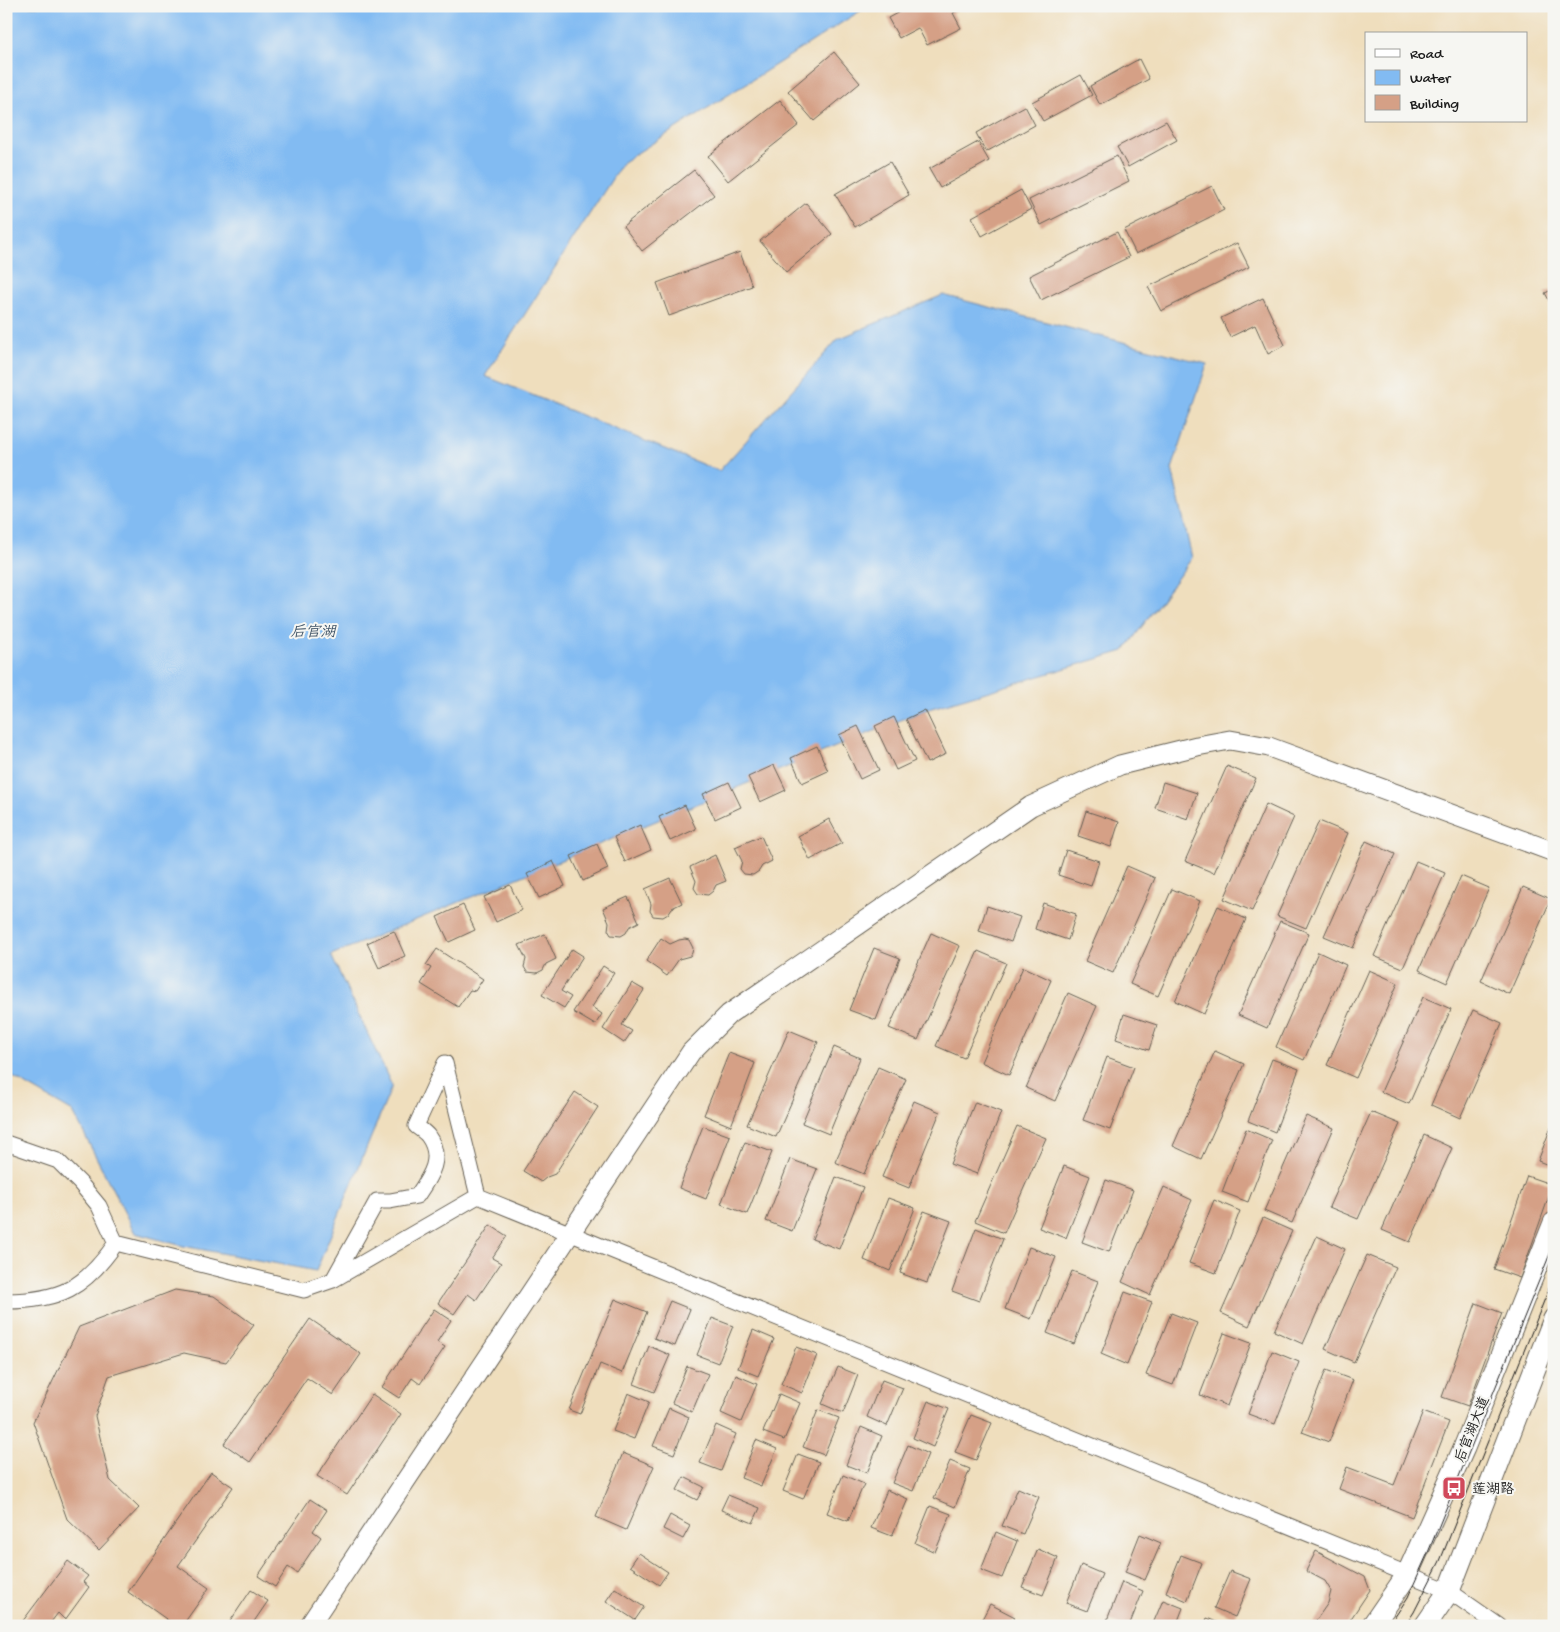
<svg xmlns="http://www.w3.org/2000/svg" width="1560" height="1632" font-family="'Gochi Hand','LXGW WenKai TC',sans-serif">
<style>
.water{fill:#82bbf2;stroke:#4f6c87}
.building{fill:#d5a086}
.lines{fill:none;stroke-linecap:round;stroke-linejoin:round}
.minor-casing{stroke:#666054;stroke-width:17}
.tertiary-casing{stroke:#666054;stroke-width:21}
.secondary-casing{stroke:#666054;stroke-width:23}
.minor{stroke:#fff;stroke-width:15}
.tertiary{stroke:#fff;stroke-width:19}
.secondary{stroke:#fff;stroke-width:21}
.tram{stroke:#1c1c1c;stroke-width:1}
.labels{text-anchor:middle;stroke-width:4;stroke-linejoin:round;paint-order:stroke}
.street-label{font-size:14px;fill:#1c1c1c;stroke:#f6f6f2}
.poi-label{font-size:14px;fill:#1c1c1c;stroke:#f6f6f2;text-anchor:start}
.water-label{font-size:15px;font-style:italic;fill:#405467;stroke:#f6f6f2}
</style>
<rect width="100%" height="100%" fill="#f6f6f2"/>
<filter id="ink" filterUnits="userSpaceOnUse"><feTurbulence type="fractalNoise" baseFrequency=".02" numOctaves="2"/><feDisplacementMap in="SourceGraphic" scale="10" xChannelSelector="R" yChannelSelector="G"/><feConvolveMatrix kernelMatrix="1 2 1 2 8 2 1 2 1" color-interpolation-filters="sRGB"/></filter>
<filter id="wash" filterUnits="userSpaceOnUse"><feTurbulence type="fractalNoise" baseFrequency=".0096" numOctaves="4" result="noise"/><feDisplacementMap in="SourceGraphic" scale="20" xChannelSelector="R" yChannelSelector="G"/><feGaussianBlur stdDeviation="1.12" result="paint"/><feColorMatrix in="noise" values="0 0 0 0 0 0 0 0 0 0 0 0 0 0 0 0 0 1.4 0 .05"/><feComposite in="paint" operator="in"/></filter>
<g filter="url(#wash)">
<rect width="100%" height="100%" fill="#efdebd"/>
<path class="water" d="M6,6H868L623,162L485,376L719,471L838,339L943,295L1207,364L1172,469L1192,558L1124,651L925,710L331,955L392,1086L316,1271L183,1246L135,1233L73,1112L6,1073Z"/>
<g id="blocks">
<path class="building" d="M910,6H966L953,13L961,28L927,45L918,28L899,38L888,18Z
M834,52L860,83L814,121L788,91Z
M1139,59L1149,79L1100,105L1090,86Z
M1081,75L1092,95L1043,121L1032,102Z
M780,100L799,125L728,181L708,156Z
M1025,106L1035,125L986,152L976,133Z
M1166,121L1177,140L1128,167L1117,147Z
M978,142L989,161L940,188L929,169Z
M1117,156L1129,181L1041,225L1029,200Z
M890,162L909,195L855,227L835,194Z
M694,170L714,195L642,251L623,226Z
M1212,186L1224,210L1136,254L1124,230Z
M1021,190L1031,209L982,236L972,217Z
M806,203L832,234L786,272L760,241Z
M1117,232L1129,257L1041,300L1029,276Z
M1237,243L1249,267L1161,311L1148,287Z
M740,252L752,286L669,316L657,283Z
M1554,289V309L1545,293Z
M1263,298L1285,345L1268,354L1255,325L1230,337L1221,318Z
M925,710L946,754L927,763L906,719Z
M894,717L915,761L896,770L875,726Z
M858,726L879,770L860,779L839,735Z
M817,746L828,771L802,783L791,758Z
M774,765L786,790L760,802L748,777Z
M1227,766L1256,778L1214,873L1185,861Z
M729,782L741,807L715,819L703,794Z
M1163,782L1197,793L1188,819L1155,808Z
M1266,804L1294,817L1252,911L1224,899Z
M685,805L696,829L670,841L659,817Z
M1086,811L1119,822L1111,847L1078,836Z
M829,819L842,843L810,860L798,836Z
M1319,821L1348,833L1306,928L1277,916Z
M640,825L651,850L625,862L614,837Z
M761,836L772,861L762,866L759,871L753,875L744,874L740,869L742,861L735,847Z
M1366,841L1395,854L1353,948L1324,936Z
M597,844L608,869L583,881L571,856Z
M1066,850L1099,861L1091,886L1058,875Z
M715,855L726,881L716,885L713,891L708,895L698,894L694,888L696,881L690,867Z
M553,861L565,886L539,898L527,874Z
M1416,861L1445,873L1403,968L1374,956Z
M1127,866L1155,878L1113,973L1085,961Z
M1461,876L1489,888L1447,983L1419,970Z
M670,878L682,903L672,908L668,914L663,917L653,916L650,911L651,904L645,889Z
M510,885L522,910L496,922L484,897Z
M1523,887L1551,899L1509,994L1481,981Z
M1172,889L1200,901L1158,996L1130,984Z
M628,897L639,922L629,927L626,933L621,936L611,935L608,930L609,922L603,908Z
M1043,903L1076,914L1068,940L1035,929Z
M463,905L475,930L449,942L437,917Z
M987,906L1020,917L1011,942L979,931Z
M1218,906L1246,919L1204,1014L1175,1001Z
M1280,921L1309,933L1267,1028L1238,1015Z
M394,931L405,956L379,968L367,943Z
M931,933L960,946L918,1040L889,1028Z
M545,934L556,959L546,964L543,970L537,973L527,972L524,967L526,959L519,945Z
M661,938L670,944L679,940L685,939L689,940L693,948L692,953L690,956L679,959L667,976L646,961Z
M874,948L900,958L876,1020L849,1010Z
M437,949L483,979L475,991L470,990L458,1007L421,984L431,968L426,965Z
M572,949L583,956L561,991L571,997L564,1008L542,995Z
M978,951L1006,963L964,1058L936,1046Z
M1318,952L1346,965L1304,1060L1276,1047Z
M603,966L614,973L592,1007L602,1014L595,1025L573,1012Z
M1023,967L1051,980L1009,1075L981,1062Z
M1369,970L1398,983L1356,1078L1327,1065Z
M632,983L644,990L622,1025L632,1031L624,1043L603,1029Z
M1068,993L1097,1006L1055,1101L1026,1088Z
M1423,997L1451,1009L1409,1104L1381,1092Z
M1473,1010L1502,1023L1460,1118L1431,1105Z
M1124,1014L1157,1025L1149,1050L1116,1039Z
M789,1030L818,1042L776,1137L747,1125Z
M834,1047L860,1058L829,1134L802,1123Z
M1215,1051L1244,1064L1201,1159L1173,1146Z
M729,1053L755,1063L731,1126L704,1115Z
M1107,1057L1134,1067L1110,1130L1083,1120Z
M1272,1059L1299,1069L1275,1132L1248,1121Z
M878,1067L906,1079L864,1174L835,1162Z
M575,1092L598,1107L555,1174L547,1177L541,1182L523,1171Z
M914,1101L940,1112L909,1188L882,1177Z
M975,1102L1001,1112L977,1174L950,1164Z
M1371,1112L1400,1124L1358,1219L1329,1207Z
M1306,1116L1334,1128L1292,1223L1264,1211Z
M1554,1119V1167L1538,1161Z
M703,1126L730,1136L706,1199L679,1188Z
M1017,1126L1046,1138L1004,1233L975,1221Z
M1246,1129L1272,1140L1248,1202L1222,1192Z
M1424,1135L1452,1148L1410,1242L1382,1230Z
M745,1142L772,1152L747,1214L721,1204Z
M790,1159L817,1169L792,1231L766,1221Z
M1064,1166L1090,1176L1066,1238L1039,1228Z
M1527,1176L1553,1185L1520,1278L1494,1269Z
M836,1177L863,1187L839,1249L812,1239Z
M1106,1180L1133,1190L1109,1252L1082,1242Z
M1164,1187L1192,1200L1150,1295L1122,1282Z
M888,1198L915,1208L890,1271L864,1260Z
M1214,1200L1240,1211L1216,1273L1189,1263Z
M924,1211L951,1221L927,1283L900,1273Z
M1263,1218L1292,1231L1249,1326L1221,1313Z
M490,1225L507,1236L492,1258L501,1263L476,1300L468,1294L454,1314L438,1303Z
M976,1228L1003,1239L979,1301L952,1291Z
M1317,1236L1345,1249L1303,1344L1274,1331Z
M1029,1247L1056,1257L1031,1319L1005,1309Z
M1367,1255L1396,1267L1354,1362L1325,1349Z
M1072,1271L1098,1281L1074,1344L1047,1333Z
M175,1290L214,1296L254,1325L226,1362L184,1353L109,1376L95,1416L110,1480L139,1508L99,1550L67,1519L33,1422L79,1327Z
M1125,1292L1152,1302L1127,1365L1101,1354Z
M615,1299L647,1312L622,1373L600,1364L580,1414L569,1410Z
M670,1301L690,1309L675,1346L654,1338Z
M1476,1303L1502,1313L1468,1406L1442,1397Z
M434,1309L451,1320L437,1342L445,1347L420,1384L412,1378L399,1398L382,1387Z
M1171,1313L1197,1323L1173,1385L1146,1375Z
M712,1318L733,1326L718,1363L697,1355Z
M310,1319L361,1354L333,1395L307,1378L250,1462L224,1444Z
M753,1330L774,1339L758,1376L738,1368Z
M1224,1333L1251,1343L1227,1406L1200,1395Z
M649,1346L670,1355L654,1392L634,1384Z
M796,1347L817,1355L802,1393L781,1384Z
M1272,1351L1299,1362L1275,1424L1248,1414Z
M687,1366L708,1374L692,1412L672,1403Z
M838,1367L858,1375L843,1413L822,1404Z
M1326,1370L1353,1380L1329,1442L1302,1432Z
M736,1375L757,1384L741,1422L721,1413Z
M882,1380L903,1388L887,1426L867,1417Z
M628,1393L649,1402L634,1439L613,1431Z
M372,1394L401,1414L347,1495L317,1476Z
M779,1394L800,1403L784,1440L763,1432Z
M928,1401L949,1409L933,1447L913,1438Z
M669,1408L689,1417L674,1454L653,1446Z
M818,1410L839,1418L824,1455L803,1447Z
M1423,1412L1449,1422L1412,1517L1339,1489L1347,1467L1394,1485Z
M971,1415L992,1423L976,1460L955,1452Z
M716,1425L736,1434L721,1471L700,1463Z
M861,1427L882,1436L867,1473L846,1465Z
M756,1440L777,1449L761,1486L741,1478Z
M908,1445L928,1454L913,1491L892,1483Z
M623,1453L654,1466L626,1530L596,1517Z
M798,1454L819,1462L803,1499L783,1491Z
M950,1461L970,1469L955,1507L934,1498Z
M211,1472L233,1487L178,1566L209,1588L182,1626H176L128,1592Z
M843,1475L864,1484L848,1521L827,1513Z
M684,1477L704,1487L697,1500L677,1490Z
M1018,1488L1039,1497L1023,1534L1002,1526Z
M887,1490L908,1499L892,1536L871,1528Z
M728,1495L760,1508L753,1523L721,1510Z
M310,1499L327,1510L313,1531L321,1537L297,1573L288,1567L275,1587L258,1576Z
M930,1506L951,1514L935,1552L915,1543Z
M670,1515L690,1526L683,1539L663,1529Z
M996,1532L1017,1541L1002,1578L981,1570Z
M1140,1534L1161,1543L1145,1580L1125,1572Z
M1038,1549L1058,1558L1043,1595L1022,1587Z
M1316,1551L1365,1577L1370,1590L1346,1626H1312L1328,1603L1331,1591L1325,1581L1306,1571Z
M639,1553L668,1572L659,1585L630,1566Z
M1181,1555L1202,1563L1187,1601L1166,1592Z
M68,1561L88,1576L83,1582L89,1587L65,1620L58,1613L48,1626H19Z
M1081,1565L1102,1574L1087,1611L1066,1603Z
M1230,1571L1251,1579L1235,1617L1214,1608Z
M1122,1582L1143,1591L1129,1626H1122L1107,1620Z
M615,1588L644,1607L635,1620L606,1601Z
M251,1590L268,1601L253,1623L258,1626H227Z
M1163,1600L1183,1608L1176,1626H1152Z
M990,1604L1015,1617L1011,1626H994L982,1619Z
M1207,1618L1226,1626H1204Z"/>
</g>
</g>
<g filter="url(#ink)">
<use href="#blocks" fill-opacity="0" stroke="#666054" stroke-width="1"/>
<g class="lines">
<g class="minor-casing">
<path id="minor" d="M6,1143L58,1161L80,1183L99,1206L116,1243
M116,1243L304,1290L333,1280L478,1196
M333,1280L377,1201H390L417,1196C430,1177 444,1158 428,1136C425,1132 420,1129 416,1126L445,1063L478,1196L1449,1591L1499,1626
M6,1301C60,1301 85,1288 116,1243"/>
</g>
<g class="tertiary-casing">
<path id="tertiary" d="M309,1626L691,1052L729,1014L1031,806L1120,765L1197,746L1230,740L1269,747L1554,852"/>
</g>
<g class="secondary-casing">
<path id="secondary" d="M1372,1626L1407,1575L1464,1448L1554,1223
M1425,1626L1449,1591L1554,1319"/>
</g>
<use href="#minor" class="minor"/>
<use href="#tertiary" class="tertiary"/>
<use href="#secondary" class="secondary"/>
<path class="tram" d="M1389,1626L1408,1597L1427,1555L1554,1244
M1405,1626L1414,1612L1440,1561L1554,1276"/>
</g>
</g>
<defs>
<g id="bus-square" transform="scale(1.25)"><rect x="-9" y="-9" width="18" height="18" rx="4" fill="#d1495b" stroke="#f6f6f2"/><path d="M-5-6H5V4H4V6H2V4H-2V6H-4V4H-5ZM-3.5-4V0h7V-4ZM-3.5 1.2v1.5H-2V1.2ZM2 1.2v1.5H3.5V1.2Z" fill="#fff"/></g>
</defs>
<g fill-rule="evenodd">
<use href="#bus-square" x="1454" y="1488"/>
</g>
<g class="labels">
<g class="street-label">
<text transform="translate(1471 1429) rotate(-68)" y="5">后官湖大道</text>
</g>
<g class="poi-label">
<text x="1472" y="1493">莲湖路</text>
</g>
<g class="water-label">
<text x="313" y="636">后官湖</text>
</g>
</g>
<rect width="1560" height="1632" fill="none" stroke="#f6f6f2" stroke-width="25"/>
<rect x="1365" y="32" width="162" height="90" fill="#f6f6f2" stroke="#9f9f9c"/>
<rect x="1375" y="49" width="25" height="8" fill="#ffffff" stroke="#9f9f9c"/>
<text x="1410" y="58" font-size="15" fill="#1c1c1c">Road</text>
<rect x="1375" y="70" width="25" height="15" fill="#82bbf2" stroke="#9f9f9c"/>
<text x="1410" y="82" font-size="15" fill="#1c1c1c">Water</text>
<rect x="1375" y="95" width="25" height="15" fill="#d5a086" stroke="#9f9f9c"/>
<text x="1410" y="108" font-size="15" fill="#1c1c1c">Building</text>
</svg>
